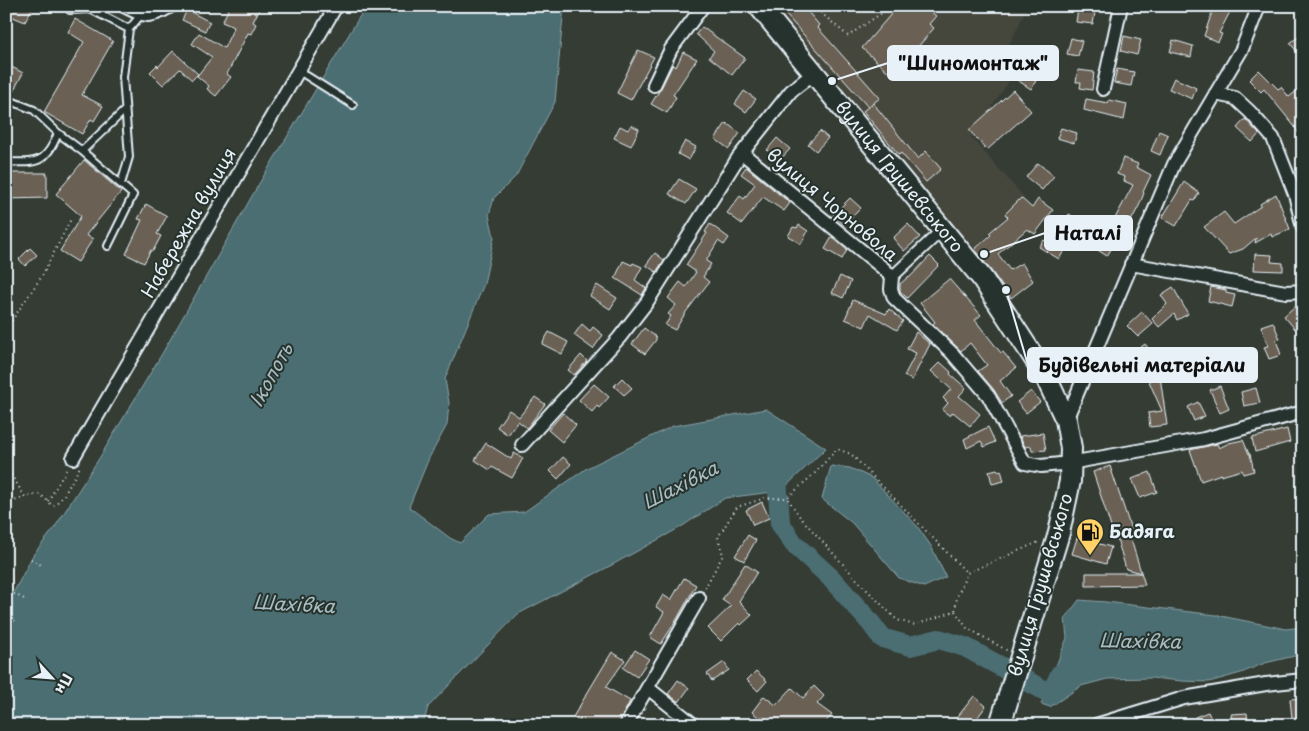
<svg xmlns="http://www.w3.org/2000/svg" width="1309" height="731" font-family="'Playpen Sans',sans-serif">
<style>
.built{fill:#44473d}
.water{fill:#4c6e73;stroke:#8aa2a8}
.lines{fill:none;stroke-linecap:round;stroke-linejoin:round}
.river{stroke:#4c6e73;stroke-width:20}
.building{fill:#6a6152;stroke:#e8f1f8}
.service-casing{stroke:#e8f1f8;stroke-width:10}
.pedestrian-casing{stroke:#e8f1f8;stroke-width:14}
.minor-casing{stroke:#e8f1f8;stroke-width:16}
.primary-casing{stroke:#e8f1f8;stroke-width:24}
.path{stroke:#e8f1f8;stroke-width:2;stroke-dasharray:1 4;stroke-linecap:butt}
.service{stroke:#26332d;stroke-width:6}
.pedestrian{stroke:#26332d;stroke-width:10}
.minor{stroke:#26332d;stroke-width:12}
.primary{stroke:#26332d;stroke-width:20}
.labels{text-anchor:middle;stroke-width:4;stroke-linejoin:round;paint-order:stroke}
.street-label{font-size:18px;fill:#e8f1f8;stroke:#26332d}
.poi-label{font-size:18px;font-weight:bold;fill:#e8f1f8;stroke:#26332d;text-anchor:start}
.water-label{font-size:19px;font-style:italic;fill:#aabdc3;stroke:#26332d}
.leader{fill:none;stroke:#e8f1f8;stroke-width:2}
.callout-dot{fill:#e8f1f8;stroke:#26332d;stroke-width:2}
.callout{fill:#e8f1f8;stroke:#e8f1f8;stroke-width:2}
.callout-label{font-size:19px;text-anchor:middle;font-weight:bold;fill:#111}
</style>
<rect width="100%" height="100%" fill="#343c34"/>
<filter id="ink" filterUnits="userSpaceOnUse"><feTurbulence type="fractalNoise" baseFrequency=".02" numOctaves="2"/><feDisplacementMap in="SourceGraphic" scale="10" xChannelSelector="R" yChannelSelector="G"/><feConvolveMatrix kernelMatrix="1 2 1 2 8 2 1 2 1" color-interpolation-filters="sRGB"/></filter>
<g filter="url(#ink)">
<path class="built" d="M778,6H1028L1003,58L1010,80L971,137L1024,197L976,248L960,237L775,12Z"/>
<path class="water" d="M366,6H564L555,102L516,176L494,198L489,215L494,237L484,284L445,379L449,403L447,425L429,458L409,507L450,538L460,543L489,514L524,512L587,468L673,426L766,409L826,448L781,491L725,498L681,527L610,566L518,614L428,707L423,725H6V607L33,555L53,530L100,457L163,352L260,182Z
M831,466L850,468L872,478L917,526L931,546L946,577L924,587L899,578L852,523L822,499Z
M1079,600L1106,602L1216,615L1286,629L1303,627V654L1265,663L1241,673L1209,682L1182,681L1151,678L1107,679L1081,686L1050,707L1041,704L1067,638L1065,619Z"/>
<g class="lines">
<path class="river" d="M768,469L777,476L780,523L794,544L830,577L870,622L882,638L910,646L939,639L965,647L1051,694L1060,674"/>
</g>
<path class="building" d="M6,6H33L25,22L6,14Z
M230,6H261L253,22L256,24L251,34L248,33L227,74L231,77L216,96L207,89L209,86L197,76L212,57L192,44L199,33L224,48L234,27L222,22Z
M778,6H803L819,25L817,27L880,98L868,107Z
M898,6H924L936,16L929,24L934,28L893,76L862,48Z
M1214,6H1224L1231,10L1219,33L1222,34L1218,42L1204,36Z
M1078,9L1095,12L1093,24L1076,22Z
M187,10L210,22L205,31L182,20Z
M75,19L113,41L82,95L103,106L94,121L91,119L82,134L44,112L84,42L68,32Z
M702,27L745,58L732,75L709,57L714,51L696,34Z
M1303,33V59L1290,43Z
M1124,36L1141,40L1137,55L1121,51Z
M1071,38L1082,41L1078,56L1067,54Z
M1173,40L1193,46L1191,57L1170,52Z
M1032,49L1049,59L1031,89L1014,78Z
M638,50L654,57L631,100L617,93Z
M173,51L198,74L192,80L180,69L163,85L150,72L157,65L158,67Z
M683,52L697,59L673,95L676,97L667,113L651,104L661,88L673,64L676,67Z
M6,64L23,73L13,92L6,88Z
M1117,69L1134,72L1131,86L1114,83Z
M1078,70L1094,72L1092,90L1080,88L1081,82H1076Z
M1259,70L1278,89L1281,87L1289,97L1303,86V141L1295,127L1264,89L1261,92L1249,80Z
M1174,78L1196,88L1192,99L1169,89Z
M1013,90L1031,111L987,150L969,130Z
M744,91L756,99L746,112L735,104Z
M1086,99L1108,103L1109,100L1127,104L1124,120L1084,110Z
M873,103L918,159L926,151L941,169L926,182L901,153L899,155L863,111Z
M1245,119L1259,134L1252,142L1237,128Z
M726,123L740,133L729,149L715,139Z
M631,125L639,129L631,146L614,138L620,126L628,130Z
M1061,128L1077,133L1074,143L1057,138Z
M820,131L828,138L816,151L808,144Z
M1159,131L1168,135L1160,155L1151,151Z
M777,138L790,149L779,161L767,150Z
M685,141L696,147L689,160L678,154Z
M1123,158L1138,164L1136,167L1151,175L1143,192L1144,193L1139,206L1125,232L1132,236L1127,244L1117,239L1107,256L1093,247L1110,220L1113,222L1133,185L1124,181L1125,177L1117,174Z
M84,160L121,192L86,235L93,239L78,262L60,251L81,216L56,194Z
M1038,163L1054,176L1042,190L1026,177Z
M746,167L790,203L784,211L763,197L742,224L727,213L740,196L744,199L755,184L741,174Z
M6,173H47V198L6,199Z
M679,179L696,189L686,204L669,194Z
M1184,182L1199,193L1194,201L1192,200L1176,226L1162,218Z
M1276,194L1290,229L1272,237L1271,234L1255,243L1256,238L1243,249L1229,254L1204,227L1224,212L1234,224L1261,206L1260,204Z
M850,198L861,208L844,225L833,215Z
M1021,198L1032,208L1038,199L1053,210L1035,234L1027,229L998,254L1010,270L1022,263L1033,281L1011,298L975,249L991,235L989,233L1008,217L1005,214Z
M146,204L167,216L157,234L161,236L153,251L151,250L144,263L126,254L142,220L138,219Z
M1069,214L1082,222L1059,259L1039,247L1044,240L1051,244Z
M710,224L729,238L724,245L718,241L706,261L711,264L703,277L709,282L686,312L675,330L665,325L671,316L668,314L676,305L668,298L680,282L686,287L696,272L686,265L707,233L705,232Z
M908,224L920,237L904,251L893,238Z
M799,225L808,231L801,244L788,236L793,227L797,228Z
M832,237L847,250L842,259L825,249Z
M30,248L37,255L25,266L19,259Z
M655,253L664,260L656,272L646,265Z
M1255,254L1272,255L1271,262L1283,263V271L1254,270Z
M930,256L939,265L907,298L900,291V284L908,277L909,278Z
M623,261L632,265L633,263L642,267L635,280L646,288L642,295L615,278Z
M840,276L851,281L843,298L832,293Z
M949,279L981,315L975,320L1001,353L1003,352L1016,368L1000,381L1011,396L1002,403L994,390L978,371L987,365L970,343L961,351L933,324L935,322L920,303Z
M597,285L617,298L610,309L590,296Z
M1173,287L1188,314L1177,320L1174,314L1159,327L1152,319L1167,304L1161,295Z
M1211,287L1226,290V293L1235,295L1232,307L1208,301Z
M853,300L886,314L889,309L903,321L897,330L870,314L864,327L845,319Z
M1294,307L1303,317V323L1295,329L1284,316Z
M1142,312L1153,324L1138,337L1127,326Z
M1273,322L1280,339L1276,340L1281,355L1269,359L1264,347L1268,346L1261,326Z
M582,324L590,331L593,327L603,335L593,349L574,335Z
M644,328L656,337V340L645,354L632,344Z
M549,332L568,342L562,354L542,344Z
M916,332L930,344L912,380L904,376L916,353L907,349Z
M1145,344L1159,362L1158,363L1167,425L1150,427L1148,413L1162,411L1148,379L1150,378L1132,354Z
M581,355L587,361L574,375L568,370Z
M940,362L951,372L950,374L966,388L959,396L980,414L970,426L953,412L950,416L942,410L948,403L943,398L951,389L931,371Z
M622,378L632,388L624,395L614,386Z
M594,384L609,397L599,408L597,406L592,412L579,400Z
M1220,386L1229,409L1220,413L1210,390Z
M1256,388L1260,403L1244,406L1241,392Z
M1031,391L1040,402L1026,413L1017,402Z
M535,397L545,404L527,428L518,421L508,435L497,427L509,410L519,417Z
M1198,402L1205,416L1194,421L1188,407Z
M563,413L576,425L562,442L548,430Z
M988,427L995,442L984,447L981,441L967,448L964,439Z
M1287,429L1290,442L1255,452L1252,438Z
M1043,433L1046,450L1032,451L1031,446L1025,447L1020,436Z
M1243,440L1249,454H1250L1254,471L1243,474L1242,470L1221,476V474L1201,481L1190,450L1217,444L1219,448L1229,443Z
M486,443L511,459L514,453L523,458L512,478L492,467L490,470L475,460Z
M563,457L571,464L558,479L550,471Z
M1110,466L1132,532L1129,533L1145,585L1086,586V573H1141L1126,569L1115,532L1114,536L1093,472Z
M997,469L999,471L1001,470L1004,481L992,484L989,471Z
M1150,472L1157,492L1140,498L1132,479Z
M762,502L769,518L753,525L746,510Z
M748,535L756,540L744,561L735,556Z
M1077,538L1111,547L1106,564L1072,554Z
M745,564L757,572L739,601L752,615L741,625L739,623L721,641L708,628L731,606L722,600Z
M684,578L696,585L677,619L661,644L650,637L664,612L656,607L663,595L671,600Z
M635,650L649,659L637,677L623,668Z
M612,652L625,660L606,687L630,701L618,725H586L573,717Z
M724,662L729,670L712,681L707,674Z
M756,671L767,681L758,691L747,680Z
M678,680L689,688L679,702L668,694Z
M814,686L824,696L817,704L832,715L823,725H772L762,716L760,718L752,712L764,696L776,705L792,688L803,698Z
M974,696L986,706L972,725H951Z
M1303,698V717L1292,718L1290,699Z
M1208,712L1214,725H1198L1195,717Z
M1247,713L1248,725H1232L1231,714Z"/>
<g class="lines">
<g class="service-casing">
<path id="service" d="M70,10L90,9L129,29
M299,71L353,105
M6,99L34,110L58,133L82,151L133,195L108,246
M82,151L125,110
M6,162C37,163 46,164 58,133
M121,184L129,157L123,77L129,29L141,15"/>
</g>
<g class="pedestrian-casing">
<path id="pedestrian" d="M892,277L942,230"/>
</g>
<g class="minor-casing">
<path id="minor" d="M124,6C146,17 150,19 171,6
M654,85L671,49L703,6
M1103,89L1121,6
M1215,94L1235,98L1250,112L1273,138L1295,194L1303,228
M742,153L884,269L892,277L891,289L894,298L952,353L988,395L1025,463L1041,466L1070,463L1204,439L1303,412
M1131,264L1286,292L1303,291
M1066,420L1174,164L1242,49L1259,6
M522,445L619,338L647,302L738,158L791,91L814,73
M73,458L336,6
M648,688L694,725
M626,725L699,598
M1096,725L1184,698L1266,684L1303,680"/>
</g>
<g class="primary-casing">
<g id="primary">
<path id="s1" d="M759,6L982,278L1044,373L1066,420L1071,448L1070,481L1059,533L1000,725"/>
</g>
</g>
<path class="path" d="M813,6L848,36L892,6
M6,329L42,276L71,219
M6,344L11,350
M6,466L25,497L40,494L53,506L63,497L80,467
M788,499L800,517L863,586L897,620L915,625L955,611L957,597L967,573
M48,501L68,467
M6,504L25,497
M31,559L43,566
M705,588L723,555L718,537L737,507L765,498H787L815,473L837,449L851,454L967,573L1041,541
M14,594L26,600
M955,611L967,628L1008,651
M6,615L15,621"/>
<use href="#service" class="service"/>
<use href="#pedestrian" class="pedestrian"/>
<use href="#minor" class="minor"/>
<use href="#primary" class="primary"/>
</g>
</g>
<defs>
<g id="fuel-pin" transform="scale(1.4375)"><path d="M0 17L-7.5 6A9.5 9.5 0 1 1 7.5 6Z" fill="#ffd166" stroke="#26332d"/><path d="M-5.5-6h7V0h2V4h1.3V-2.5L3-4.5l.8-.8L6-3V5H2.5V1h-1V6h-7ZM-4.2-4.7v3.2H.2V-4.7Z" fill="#111"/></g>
</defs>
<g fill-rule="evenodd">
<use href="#fuel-pin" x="1090" y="532"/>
</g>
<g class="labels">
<g class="street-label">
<text dy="6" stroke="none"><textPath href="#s1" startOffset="221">вулиця Грушевського</textPath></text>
<text transform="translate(832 205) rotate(40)" y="6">вулиця Чорновола</text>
<text transform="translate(189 223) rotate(-60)" y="6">Набережна вулиця</text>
<text transform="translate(1041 585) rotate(-74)" y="6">вулиця Грушевського</text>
</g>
<g class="poi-label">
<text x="1109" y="538">Бадяга</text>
</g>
<g class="water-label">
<text transform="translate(271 375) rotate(-61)" y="7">Ікопоть</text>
<text transform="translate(680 485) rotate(-27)" y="7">Шахівка</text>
<text transform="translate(294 604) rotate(3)" y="7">Шахівка</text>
<text transform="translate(1140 641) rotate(1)" y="7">Шахівка</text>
</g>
</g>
<path class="leader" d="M832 81L888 63M984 254L1045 233M1006 290L1028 365"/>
<g class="callout-dot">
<circle cx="832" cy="81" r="5"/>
<circle cx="984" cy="254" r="5"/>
<circle cx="1006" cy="290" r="5"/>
</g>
<g class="callout">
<rect x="888" y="46" width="170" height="34" rx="5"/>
<rect x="1045" y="216" width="87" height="34" rx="5"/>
<rect x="1028" y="348" width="229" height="34" rx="5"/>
</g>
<g class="callout-label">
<text x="973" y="70">"Шиномонтаж"</text>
<text x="1088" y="240">Наталі</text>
<text x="1142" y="372">Будівельні матеріали</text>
</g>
<rect width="1309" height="731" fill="none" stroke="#26332d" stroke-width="25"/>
<rect x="12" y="12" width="1284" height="706" fill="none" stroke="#e8f1f8" stroke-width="2" filter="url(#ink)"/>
<g transform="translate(52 678) rotate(116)" stroke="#26332d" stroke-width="4" paint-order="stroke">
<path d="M0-4L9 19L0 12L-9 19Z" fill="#e8f1f8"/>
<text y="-8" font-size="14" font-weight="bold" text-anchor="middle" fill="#e8f1f8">Пн</text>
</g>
</svg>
